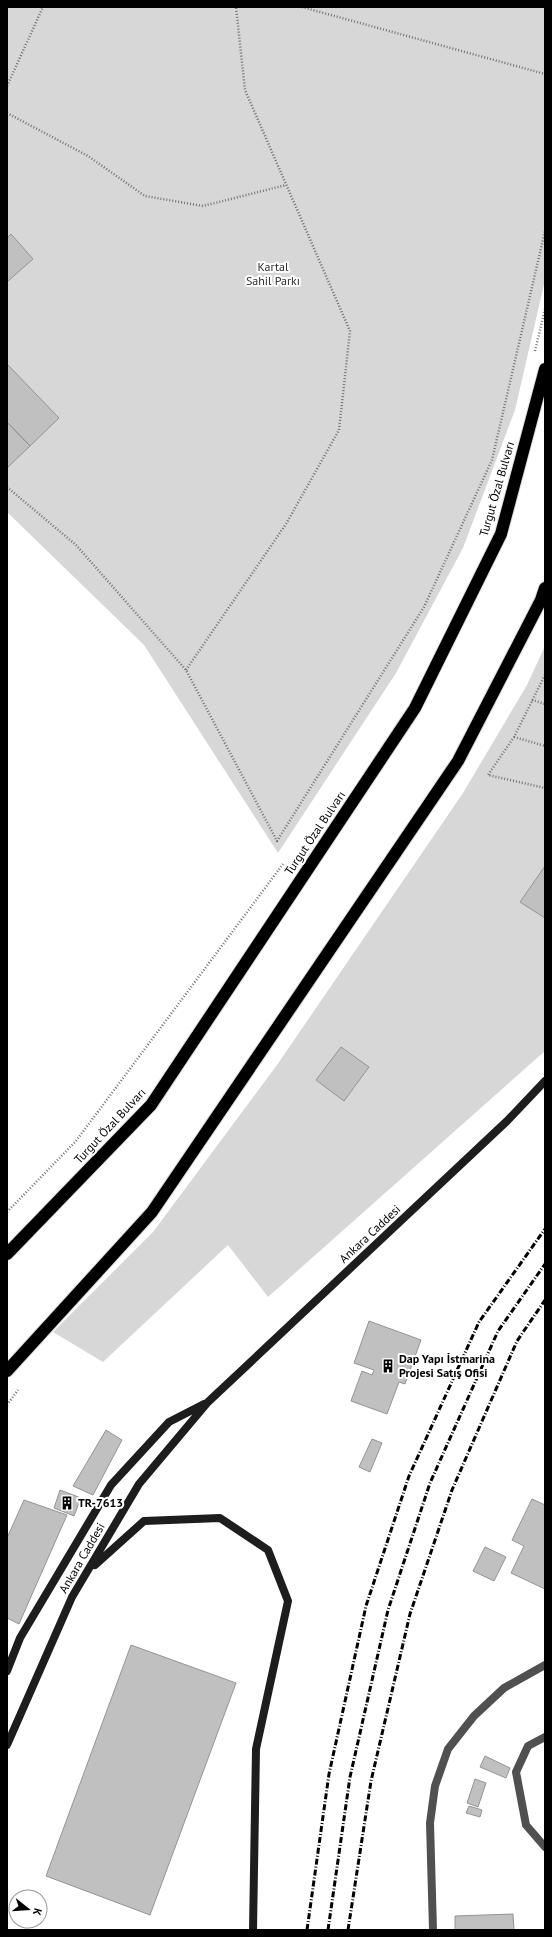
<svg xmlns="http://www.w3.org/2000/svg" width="552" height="1937" font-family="'PT Sans',sans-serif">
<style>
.green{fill:#d7d7d7}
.building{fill:#c0c0c0;stroke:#949494}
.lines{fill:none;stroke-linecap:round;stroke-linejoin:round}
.highway-casing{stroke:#dbdbdb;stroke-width:14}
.path{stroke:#727272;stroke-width:2.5;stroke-dasharray:1 2;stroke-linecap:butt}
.lane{stroke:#505050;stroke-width:8}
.street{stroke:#505050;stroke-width:8}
.secondary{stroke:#1d1d1d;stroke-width:8}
.highway{stroke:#000;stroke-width:12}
.rail{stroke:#000;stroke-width:3;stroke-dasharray:6 2 1 2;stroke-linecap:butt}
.labels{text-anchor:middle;stroke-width:4;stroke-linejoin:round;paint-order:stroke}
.park-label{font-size:12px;fill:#2e2e2e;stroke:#fff}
.street-label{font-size:12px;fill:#000;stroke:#fff}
.poi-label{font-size:12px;font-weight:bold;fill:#000;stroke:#fff;text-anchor:start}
</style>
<rect width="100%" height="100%" fill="#fff"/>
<path class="green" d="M7,7H545V280L515,410L463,548L396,673L278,853L144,645L7,512Z
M545,646V1051L268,1297L228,1245L103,1362L53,1332L153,1232L277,1065L463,793L527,685Z"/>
<path class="building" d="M11,234L33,259L7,282V238Z
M7,364L59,418L30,446L7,422Z
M7,422L30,446L7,468Z
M545,866V918L520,902Z
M341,1047L369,1067L344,1101L316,1080Z
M369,1321L421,1340L405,1384L399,1382L387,1414L351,1401L362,1371L372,1375L374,1370L354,1363Z
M106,1430L122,1440L93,1495L73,1486Z
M372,1439L382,1443L370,1472L359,1467Z
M60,1490L81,1498L74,1516L54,1508Z
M532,1499L545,1505V1589L511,1573L524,1546L512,1540Z
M24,1500L67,1515L19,1624L7,1618V1538Z
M485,1547L506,1557L494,1581L473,1571Z
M131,1645L236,1683L150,1915L46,1876Z
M485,1756L510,1768L506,1778L480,1767Z
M475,1779L486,1783L478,1807L467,1803Z
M469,1806L482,1810L480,1817L466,1813Z
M513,1914L514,1930H455V1916Z"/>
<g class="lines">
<g class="highway-casing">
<path id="highway" d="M7,1254L151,1105L415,708L501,534L545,369
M7,1371L152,1212L458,761L541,600L545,588"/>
</g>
<path class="path" d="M302,7L545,74
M7,86L43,7
M7,113L88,156L145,196L203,206L286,185
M535,351L545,309
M7,487L76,545L186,670L277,841L424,607L492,460L545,231
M186,670L286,524L339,430L350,331L245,90L236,7
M545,675L514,737L488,775L545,788
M532,700L545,704
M514,737L545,746
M7,1212L76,1141L283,864
M7,1405L18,1390"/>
<path class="lane" d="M545,1737L528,1746L516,1772L526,1825L545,1847"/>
<path class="street" d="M433,1930L430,1823L435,1786L448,1749L474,1716L504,1688L545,1665"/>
<path class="secondary" d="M95,1565L144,1521L220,1518L268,1550L288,1601L256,1749L253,1930
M7,1671L20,1638L111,1485L169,1422L204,1404
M7,1745L72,1597L139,1484L208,1402L507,1121L545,1081"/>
<use href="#highway" class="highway"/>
<path class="rail" d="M307,1930L329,1774L366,1606L409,1476L479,1322L545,1229
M328,1930L350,1777L388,1610L430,1483L498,1331L545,1264
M348,1930L371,1781L410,1614L452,1490L517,1341L545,1300"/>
</g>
<defs>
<g id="building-bare" transform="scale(1.08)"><path d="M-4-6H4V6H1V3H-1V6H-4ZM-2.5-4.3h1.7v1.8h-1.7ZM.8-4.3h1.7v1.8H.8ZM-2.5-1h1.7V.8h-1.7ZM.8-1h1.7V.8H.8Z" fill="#000" stroke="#fff" stroke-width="2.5" paint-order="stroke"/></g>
</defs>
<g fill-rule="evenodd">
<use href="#building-bare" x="388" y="1366"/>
<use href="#building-bare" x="67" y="1503"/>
</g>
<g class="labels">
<g class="park-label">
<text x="273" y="271">Kartal<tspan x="273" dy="14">Sahil Parkı</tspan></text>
</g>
<g class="street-label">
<text transform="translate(497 489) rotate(-74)" y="4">Turgut Özal Bulvarı</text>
<text transform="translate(315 833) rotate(-56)" y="4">Turgut Özal Bulvarı</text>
<text transform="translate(110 1126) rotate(-47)" y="4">Turgut Özal Bulvarı</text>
<text transform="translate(370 1234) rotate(-43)" y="4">Ankara Caddesi</text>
<text transform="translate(82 1558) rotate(-60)" y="4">Ankara Caddesi</text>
</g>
<g class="poi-label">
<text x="399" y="1363">Dap Yapı İstmarina<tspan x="399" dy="14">Projesi Satış Ofisi</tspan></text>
<text x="78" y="1507">TR-7613</text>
</g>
</g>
<rect width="552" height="1937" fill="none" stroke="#000000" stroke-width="16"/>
<g transform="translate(28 1909) rotate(107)"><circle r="19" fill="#ffffff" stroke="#999999"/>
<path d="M0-3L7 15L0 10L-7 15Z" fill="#000000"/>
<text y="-6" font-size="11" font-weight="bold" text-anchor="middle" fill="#000000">K</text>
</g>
</svg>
